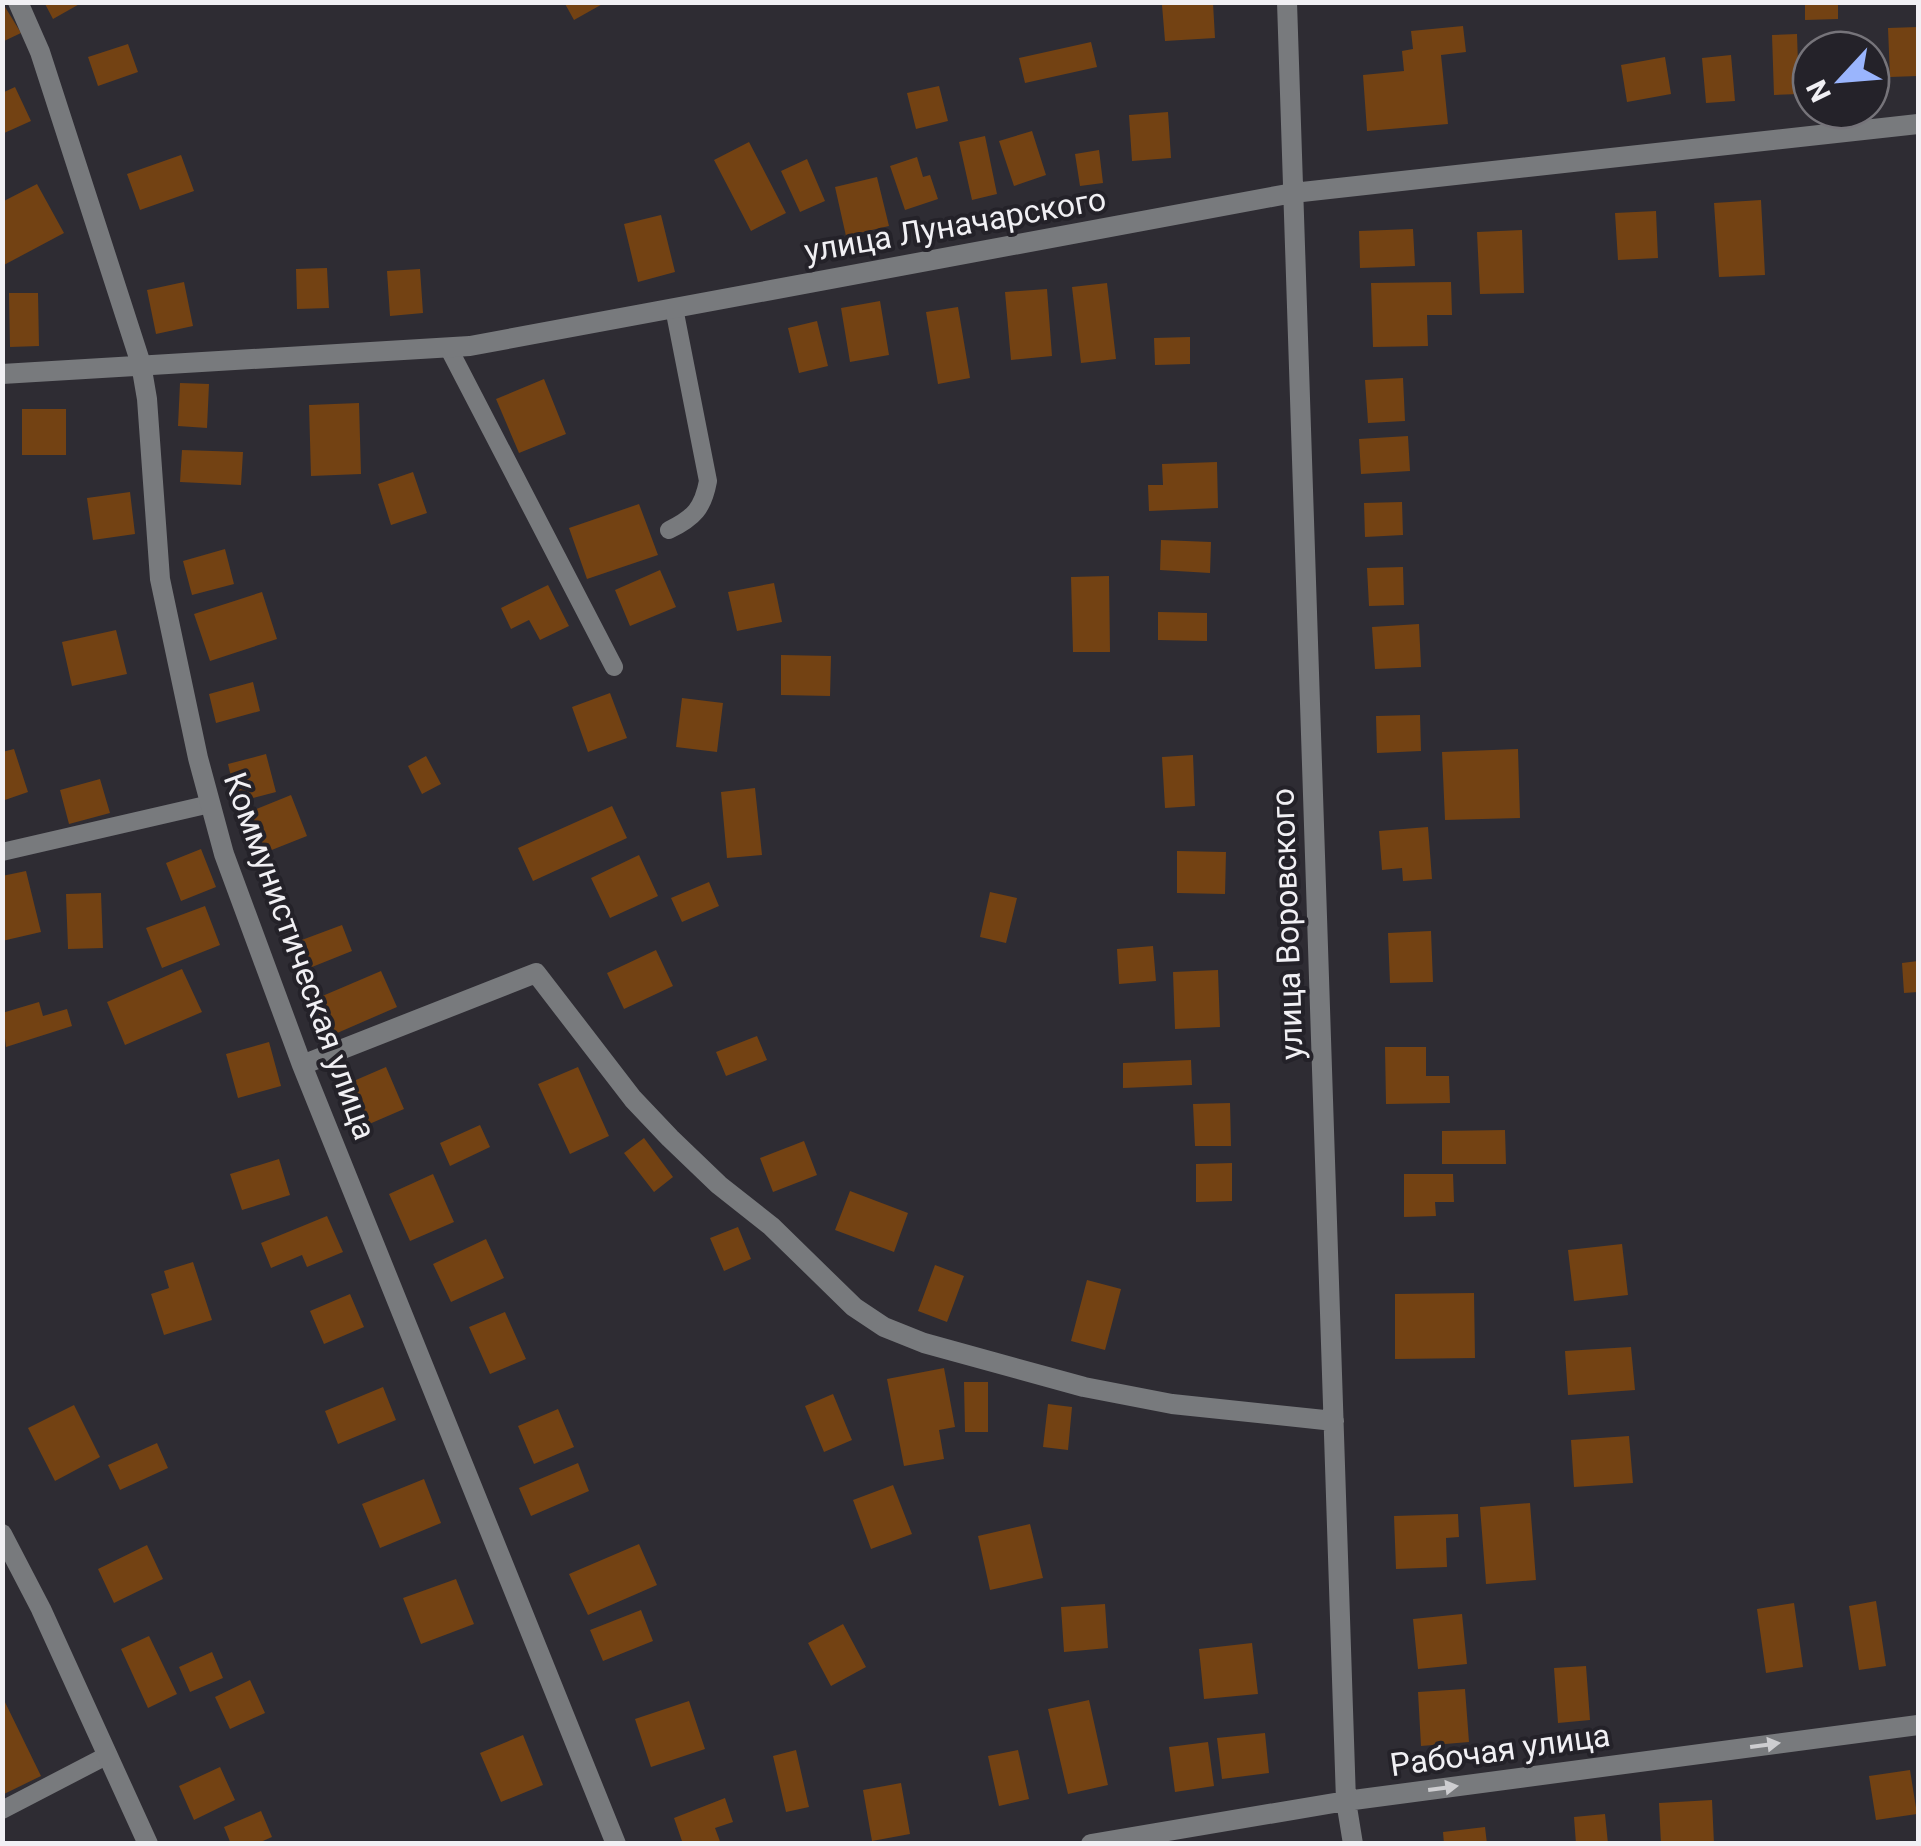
<svg xmlns="http://www.w3.org/2000/svg" width="1921" height="1846" font-family="Roboto,sans-serif">
<style>
.building{fill:#734213}
.lines{fill:none;stroke-linecap:round;stroke-linejoin:round}
.lane{stroke:#787a7d;stroke-width:18}
.street{stroke:#787a7d;stroke-width:20}
.oneway{fill:#cdcdd0}
.labels{text-anchor:middle;stroke-width:8;stroke-linejoin:round;paint-order:stroke}
.street-label{font-size:32px;fill:#f1f0f4;stroke:#242229}
</style>
<rect width="100%" height="100%" fill="#2e2c33"/>
<path class="building" d="M2,2L21,33L2,42Z
M44,2H83L53,19Z
M564,2H606L574,20Z
M1805,2H1838V19L1805,20Z
M1213,3L1215,38L1165,41L1162,5Z
M1463,26L1466,52L1441,55L1448,124L1367,131L1363,75L1404,71L1402,51L1413,49L1411,31Z
M1918,27V76L1890,77L1888,28Z
M1797,34L1799,94L1774,95L1772,35Z
M1091,42L1097,67L1025,83L1019,58Z
M128,44L138,72L98,86L88,57Z
M1731,55L1735,101L1706,103L1702,58Z
M1665,57L1671,94L1627,102L1621,65Z
M939,86L948,121L916,129L907,93Z
M15,87L31,121L2,134V93Z
M1168,112L1171,158L1132,161L1129,115Z
M1032,131L1046,175L1014,186L999,141Z
M985,136L997,194L972,200L959,142Z
M749,142L786,213L751,231L714,160Z
M1099,150L1103,183L1080,186L1075,154Z
M181,155L194,191L140,210L127,174Z
M917,157L923,177L930,175L938,199L905,210L890,166Z
M807,159L825,201L800,212L781,171Z
M877,177L889,226L846,236L835,187Z
M37,184L64,233L2,266V202Z
M1761,200L1765,275L1719,277L1714,203Z
M1656,211L1658,258L1618,260L1615,213Z
M661,215L675,272L638,282L624,224Z
M1413,229L1415,266L1360,268L1359,231Z
M1522,230L1524,293L1480,294L1477,232Z
M327,268L329,308L297,309L296,269Z
M420,269L423,313L390,316L387,271Z
M184,282L193,326L156,334L147,290Z
M1451,282L1452,315H1427L1428,346L1373,347L1371,283Z
M1107,283L1116,359L1081,363L1072,287Z
M1047,289L1052,356L1011,360L1005,292Z
M9,293H38L39,346L10,347Z
M880,301L889,355L850,362L841,308Z
M958,307L970,378L938,384L926,312Z
M817,321L828,366L799,373L788,328Z
M1190,337V364L1155,365L1154,338Z
M1403,378L1405,421L1368,423L1365,380Z
M544,379L566,434L519,453L496,399Z
M180,383L209,384L207,428L178,426Z
M359,403L361,474L311,476L309,405Z
M22,409H66V455H22Z
M1408,436L1410,471L1361,474L1359,439Z
M182,450L243,452L241,485L180,482Z
M1217,462L1218,508L1149,511L1148,485H1163L1162,464Z
M413,472L427,513L391,525L378,484Z
M130,492L135,534L93,540L87,498Z
M1402,502L1403,535L1365,537L1364,503Z
M639,504L658,555L587,579L569,528Z
M1161,540L1211,542L1210,573L1160,570Z
M225,549L234,584L192,595L183,561Z
M1403,567L1404,605L1369,606L1367,568Z
M660,570L676,607L630,626L615,590Z
M1109,576L1110,652H1073L1071,577Z
M774,583L782,622L737,631L728,592Z
M548,585L569,626L540,640L529,620L511,629L501,608Z
M262,592L277,639L210,661L194,614Z
M1158,612L1207,613V641L1158,640Z
M1419,624L1421,667L1375,669L1372,627Z
M116,630L127,674L72,686L62,642Z
M781,655L831,656L830,696L781,695Z
M253,682L260,711L216,723L209,694Z
M610,693L627,738L588,752L572,707Z
M682,698L723,703L717,752L676,747Z
M1420,715L1421,751L1377,753L1376,716Z
M14,749L28,792L2,801V752Z
M1518,749L1520,818L1445,820L1442,752Z
M266,754L276,792L237,802L228,764Z
M1193,755L1195,806L1165,808L1162,757Z
M426,756L441,784L422,794L408,766Z
M100,779L110,813L69,824L60,790Z
M755,788L762,855L727,858L721,792Z
M291,795L307,836L259,855L242,815Z
M612,806L627,838L533,881L518,848Z
M1428,827L1432,879L1403,881L1402,868L1382,870L1379,831Z
M201,849L216,887L181,901L166,863Z
M1177,851L1226,852L1225,894L1177,893Z
M639,855L658,896L610,918L591,878Z
M26,871L41,932L2,941V876Z
M709,882L719,906L682,922L671,898Z
M990,892L1017,898L1006,943L980,937Z
M101,893L103,948L68,949L66,894Z
M205,906L220,945L162,968L146,928Z
M342,925L352,951L302,971L291,944Z
M1431,931L1433,982L1390,983L1388,933Z
M1153,946L1156,981L1119,984L1117,949Z
M656,950L673,986L624,1009L607,973Z
M1918,961V992L1904,993L1902,963Z
M182,969L202,1012L125,1045L107,1002Z
M1218,970L1220,1027L1175,1029L1173,972Z
M381,971L397,1007L328,1037L313,1000Z
M39,1002L43,1016L67,1009L72,1026L6,1047L2,1013Z
M757,1036L767,1060L726,1076L716,1052Z
M269,1042L281,1086L238,1098L226,1054Z
M1385,1047H1426V1076H1449L1450,1103L1386,1104Z
M1191,1060L1192,1085L1123,1088V1063Z
M386,1067L404,1109L367,1125L349,1083Z
M578,1067L609,1136L570,1154L538,1084Z
M1230,1103L1231,1146H1195L1193,1104Z
M480,1125L490,1147L450,1166L440,1143Z
M1505,1130L1506,1164H1442V1131Z
M644,1138L673,1177L654,1192L624,1153Z
M804,1141L817,1175L773,1192L760,1158Z
M279,1159L290,1195L242,1210L230,1174Z
M1232,1163V1201L1196,1202V1164Z
M433,1174L454,1222L410,1241L389,1194Z
M1404,1174H1453L1454,1202H1435L1436,1216L1404,1217Z
M850,1191L908,1213L894,1252L835,1230Z
M327,1216L343,1252L307,1267L302,1255L271,1268L261,1243Z
M738,1227L751,1259L724,1271L710,1238Z
M486,1239L504,1278L451,1302L433,1264Z
M1622,1244L1628,1295L1574,1301L1568,1250Z
M193,1262L212,1320L164,1335L151,1294L169,1288L164,1271Z
M935,1265L964,1276L947,1322L918,1311Z
M1087,1280L1121,1289L1105,1350L1071,1341Z
M1474,1293L1475,1358L1395,1359V1294Z
M350,1294L364,1327L324,1344L310,1311Z
M505,1312L526,1359L490,1374L469,1327Z
M1631,1347L1635,1390L1568,1395L1565,1351Z
M944,1368L955,1427L939,1430L944,1459L904,1466L887,1379Z
M964,1382H988V1432H965Z
M383,1387L396,1420L338,1444L325,1411Z
M833,1394L852,1440L824,1452L805,1406Z
M1048,1404L1072,1407L1068,1450L1043,1447Z
M74,1405L100,1457L55,1481L28,1428Z
M558,1409L574,1447L534,1464L518,1426Z
M1629,1436L1633,1483L1574,1487L1571,1440Z
M157,1443L168,1468L120,1490L108,1465Z
M578,1463L589,1491L531,1516L519,1488Z
M424,1479L441,1523L380,1548L362,1504Z
M893,1485L912,1534L871,1549L853,1500Z
M1530,1503L1536,1580L1486,1584L1480,1507Z
M1458,1514L1459,1537L1446,1538L1447,1567L1396,1569L1394,1516Z
M1030,1524L1043,1578L990,1590L978,1536Z
M639,1544L657,1585L588,1615L569,1574Z
M147,1545L163,1579L114,1603L98,1569Z
M456,1579L474,1624L421,1644L403,1598Z
M1876,1601L1886,1666L1859,1670L1849,1606Z
M1794,1603L1803,1667L1766,1673L1757,1609Z
M1105,1604L1108,1648L1064,1652L1061,1607Z
M641,1610L653,1641L603,1661L590,1630Z
M1462,1614L1467,1664L1418,1669L1413,1619Z
M843,1624L866,1667L831,1686L808,1643Z
M149,1636L177,1694L148,1708L121,1649Z
M1252,1643L1258,1694L1204,1699L1199,1649Z
M212,1652L223,1678L190,1692L179,1667Z
M1586,1666L1590,1720L1558,1723L1554,1668Z
M250,1680L265,1713L230,1729L215,1697Z
M1465,1689L1469,1742L1421,1746L1418,1692Z
M2,1696L41,1776L2,1795Z
M1089,1700L1108,1785L1068,1794L1048,1709Z
M689,1701L705,1749L651,1767L635,1719Z
M1265,1733L1269,1773L1222,1779L1217,1738Z
M523,1735L543,1785L501,1802L480,1753Z
M1208,1742L1214,1786L1175,1792L1169,1747Z
M796,1750L809,1807L786,1812L773,1756Z
M1018,1750L1029,1799L999,1806L988,1756Z
M220,1767L235,1800L194,1820L179,1786Z
M1910,1770L1917,1814L1876,1820L1869,1776Z
M901,1783L910,1834L872,1841L863,1790Z
M725,1798L733,1822L715,1828L721,1844H683L674,1818Z
M1712,1800L1714,1844H1661L1659,1803Z
M261,1811L272,1837L256,1844H231L224,1827Z
M1605,1814L1608,1844H1576L1574,1817Z
M1485,1827L1487,1844H1444L1443,1832Z"/>
<g class="lines">
<path class="lane" d="M448,347L614,667
M669,530C694,518 703,508 708,481L674,308
M2,852L210,804
M2,1810L108,1755"/>
<path class="street" d="M18,2L40,52L141,364L147,399L160,579L198,758L224,854L302,1065L616,1844
M1287,2L1346,1801L1353,1844
M2,374L470,346L1293,193L1918,124
M302,1065L536,973L633,1099L670,1138L719,1185L771,1226L854,1307L884,1327L924,1343L1084,1387L1172,1404L1334,1421
M2,1534L41,1609L148,1844
M1091,1844L1346,1801L1918,1725"/>
</g>
<defs><path id="oneway-solid" d="M-6-.8H1V-3.2L6.5 0L1 3.2V.8H-6Z" transform="scale(2.5)"/></defs>
<g class="oneway">
<use href="#oneway-solid" transform="translate(1765 1745) rotate(-8)"/>
<use href="#oneway-solid" transform="translate(1443 1788) rotate(-8)"/>
</g>
<g class="labels">
<g class="street-label">
<text transform="translate(955 225) rotate(-10)" y="11">улица Луначарского</text>
<text transform="translate(1287 924) rotate(-92)" y="11">улица Воровского</text>
<text transform="translate(300 956) rotate(70)" y="11">Коммунистическая улица</text>
<text transform="translate(1500 1750) rotate(-8)" y="11">Рабочая улица</text>
</g>
</g>
<rect width="1921" height="1846" fill="none" stroke="#f1f0f4" stroke-width="10"/>
<g transform="translate(1841 80) rotate(244)"><circle r="48" fill="#242229" stroke="#76747a" stroke-width="2.5"/>
<path d="M0-8L18 38L0 25L-18 38Z" fill="#9ab5fd"/>
<text y="-15" font-size="28" font-weight="bold" text-anchor="middle" fill="#f1f0f4">N</text>
</g>
</svg>
